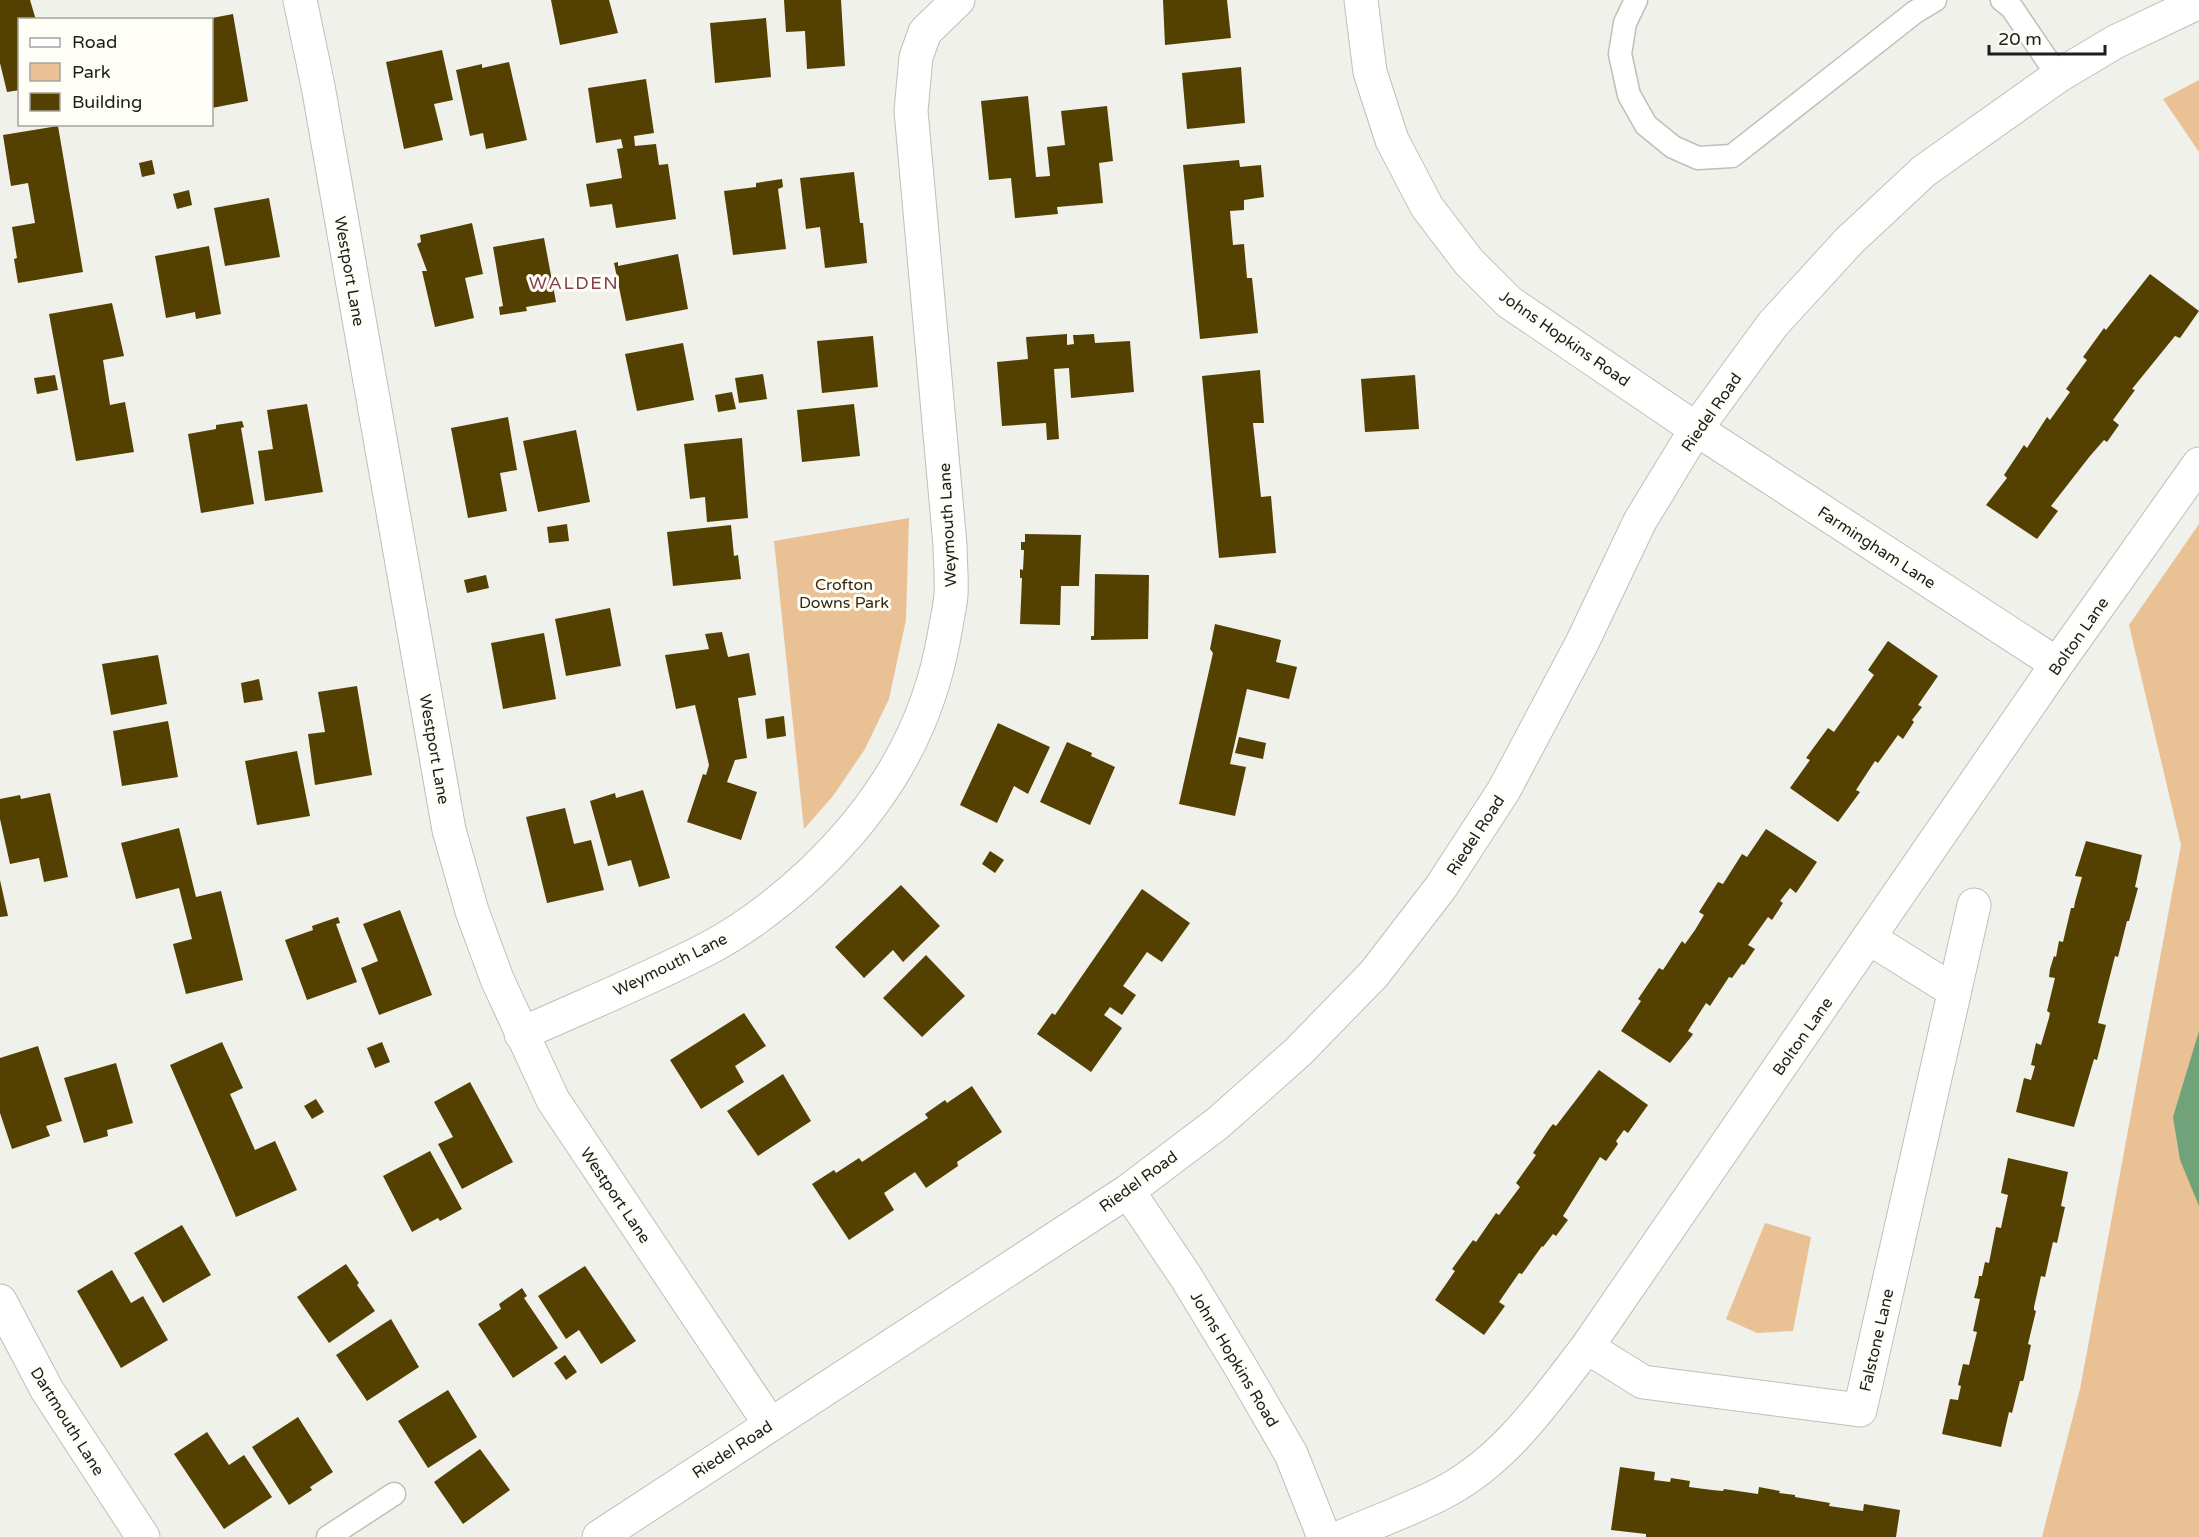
<svg xmlns="http://www.w3.org/2000/svg" width="2199" height="1537" font-family="'Varela Round',sans-serif">
<style>
.green{fill:#e9c195}
.water{fill:#71a37b}
.building{fill:#544000}
.lines{fill:none;stroke-linecap:round;stroke-linejoin:round}
.lane-casing{stroke:#bfbfb8;stroke-width:25}
.street-casing{stroke:#bfbfb8;stroke-width:35}
.secondary-casing{stroke:#bfbfb8;stroke-width:35}
.lane{stroke:#fff;stroke-width:22}
.street{stroke:#fff;stroke-width:33}
.secondary{stroke:#fff;stroke-width:33}
.labels{text-anchor:middle;stroke-width:6;stroke-linejoin:round;paint-order:stroke}
.street-label{font-size:16px;fill:#1d1d1b;stroke:#fefef7}
.park-label{font-size:16px;fill:#382610;stroke:#fefef7}
.neighbourhood-label{font-size:18px;letter-spacing:1.5px;fill:#853d4c;stroke:#fefef7}
</style>
<rect width="100%" height="100%" fill="#f0f1ea"/>
<path class="green" d="M2199,80V152L2163,99Z
M909,518L906,620L889,699L865,749L833,796L804,829L774,541Z
M2199,524V1537H2042L2080,1389L2181,845L2129,625Z
M1765,1223L1811,1237L1793,1331L1757,1333L1726,1319Z"/>
<path class="water" d="M2199,1031V1206L2180,1160L2173,1117Z"/>
<path class="building" d="M0,0H30L36,20H20V90L7,92L0,63Z
M551,0H609L618,33L560,45Z
M784,0H841L845,66L807,69L805,31L786,32Z
M1163,0H1227L1231,38L1165,45Z
M233,14L248,101L212,108V18Z
M766,18L771,77L715,83L710,23Z
M442,50L453,100L434,104L443,140L404,149L386,62Z
M509,62L527,140L486,149L483,133L470,136L456,70L482,64V68Z
M1241,67L1245,123L1187,129L1182,73Z
M646,79L654,133L634,136L635,146L656,144L659,165L668,164L676,219L616,228L612,204L590,207L586,184L622,178L617,149L623,148L621,139L596,143L588,88Z
M1028,96L1036,177L1050,176L1047,147L1065,145L1061,111L1107,106L1113,161L1099,163L1103,203L1057,207L1058,214L1015,218L1011,178L989,180L981,101Z
M58,126L83,272L18,283L14,259L17,258L12,227L35,223L28,183L11,186L3,135Z
M152,160L155,174L142,177L139,163Z
M1239,160L1240,167L1261,165L1264,197L1244,200V210L1230,211L1233,245L1244,244L1247,278H1252L1258,333L1200,339L1183,165Z
M854,172L860,223H863L867,263L825,268L820,227L806,229L800,178Z
M782,179L783,187L778,189L786,249L733,255L724,191L756,187V183Z
M189,190L192,205L177,209L173,194Z
M269,198L280,257L225,266L214,208Z
M472,223L483,274L465,278L474,318L435,327L422,271H427L417,244L421,242L420,235Z
M544,238L556,302L526,307L527,311L500,315L499,307L503,306L493,247Z
M209,246L221,314L196,319L195,312L166,318L155,256Z
M678,254L688,309L626,321L614,263L618,262V266Z
M2150,274L2199,311L2180,338L2175,336L2132,389L2135,390L2113,420L2119,425L2107,442L2104,440L2090,456L2051,506L2058,511L2037,539L1986,505L2007,478L2004,475L2024,445L2027,448L2047,417L2050,420L2070,392L2066,389L2087,360L2083,357L2104,328L2106,330Z
M112,303L124,356L103,360L110,405L125,402L134,452L76,461L49,314Z
M1067,334V345L1074,344L1073,335H1078L1094,334L1095,343L1130,341L1134,392L1071,398L1069,368L1054,369L1059,439L1047,440L1046,423L1002,426L997,362L1028,359L1026,337Z
M873,336L878,387L822,393L817,341Z
M683,343L694,400L637,411L625,354Z
M1260,370L1264,423H1253L1261,497L1271,496L1276,553L1219,558L1202,376Z
M763,374L767,399L739,403L735,378Z
M55,375L58,390L37,394L34,378Z
M1415,375L1419,429L1365,432L1361,379Z
M732,392L736,409L718,412L715,395Z
M307,404L323,492L265,501L258,451L273,449L267,410Z
M854,404L860,456L802,462L797,410Z
M508,417L517,470L500,473L507,511L468,518L451,428Z
M242,421L244,427L241,428L254,504L201,513L188,434L216,429V425Z
M576,430L590,502L538,512L523,441Z
M742,438L748,518L707,522L705,497L690,499L684,444Z
M567,524L569,541L549,543L547,527Z
M731,525L734,556L738,555L741,579L673,586L667,532Z
M1025,534L1081,535L1079,586H1061L1060,625L1020,624L1022,578H1020V569L1023,570L1024,550H1021V542H1025Z
M1095,574L1149,575L1148,639L1091,640V636H1094Z
M486,575L489,588L467,593L464,580Z
M610,608L621,666L566,676L555,619Z
M1215,624L1281,640L1276,662L1297,667L1289,699L1247,689L1230,764L1246,767L1235,816L1179,804L1213,653L1210,649Z
M722,632L728,657L749,653L756,695L738,698L747,758L735,760L727,782L757,792L741,840L687,822L703,774L706,775L709,765L695,705L676,709L665,655L709,649L705,634Z
M544,633L556,699L503,709L491,643Z
M1888,641L1938,676L1918,705L1922,707L1912,720L1914,722L1903,739L1898,735L1878,763L1875,761L1856,790L1860,792L1838,822L1790,788L1810,760L1806,758L1828,728L1834,732L1874,675L1868,670Z
M158,655L167,704L111,715L102,664Z
M259,679L263,700L244,703L241,683Z
M357,686L372,775L315,785L308,734L325,732L318,692Z
M784,716L786,736L767,739L765,719Z
M168,721L178,777L122,786L113,731Z
M998,723L1050,747L1028,794L1014,786L997,823L960,805Z
M1239,737L1266,743L1263,759L1235,753Z
M1067,742L1092,753L1091,756L1115,767L1090,825L1040,802Z
M297,751L310,816L257,825L245,761Z
M643,790L670,878L639,887L631,860L608,866L590,801L615,793L616,798Z
M50,793L68,877L44,882L39,858L10,864L0,819V799L20,795L21,799Z
M565,808L574,844L591,840L604,890L547,903L526,817Z
M179,828L196,897L221,891L243,980L186,994L173,944L192,939L179,888L136,899L121,843Z
M1766,829L1817,862L1796,893L1790,888L1780,901L1783,903L1772,920L1768,917L1748,945L1755,949L1744,965L1742,964L1732,978L1729,977L1710,1006L1706,1003L1688,1031L1693,1034L1691,1037L1670,1063L1621,1031L1641,1001L1638,999L1659,968L1663,970L1682,941L1685,944L1695,930L1704,915L1699,912L1718,882L1723,884L1742,854L1747,857Z
M2086,841L2142,855L2135,887L2138,888L2129,921H2127L2118,957L2115,956L2098,1023L2106,1025L2097,1060L2094,1059L2074,1127L2016,1112L2024,1078L2031,1080L2035,1066L2031,1065L2036,1043L2041,1045L2049,1018L2050,1013L2047,1011L2055,978L2049,977L2050,969L2054,956L2056,957L2059,941L2063,942L2071,908H2074L2075,902L2082,877L2075,876Z
M990,851L1004,860L995,873L982,864Z
M0,880L8,916L0,917Z
M901,885L940,926L903,962L893,950L864,978L835,947Z
M1142,889L1190,923L1162,962L1147,952L1123,986L1136,995L1122,1015L1110,1007L1104,1015L1122,1028L1091,1072L1037,1034L1052,1013L1055,1015Z
M400,910L432,995L379,1015L361,968L378,961L363,924Z
M338,917L340,923L336,924L357,982L307,1000L285,940L313,930L312,926Z
M926,955L965,996L922,1037L883,998Z
M744,1013L766,1046L735,1066L744,1082L701,1109L670,1060Z
M222,1042L243,1088L230,1094L255,1150L275,1141L297,1190L236,1217L170,1065Z
M382,1042L390,1062L375,1068L367,1048Z
M38,1046L62,1121L46,1126L50,1136L12,1149L0,1113V1058Z
M116,1063L133,1123L107,1130L108,1136L84,1143L64,1078Z
M1599,1070L1648,1105L1628,1133L1624,1130L1616,1141L1618,1144L1606,1161L1600,1157L1563,1216L1568,1220L1556,1236L1553,1234L1543,1247L1542,1246L1522,1274L1519,1273L1499,1302L1505,1306L1484,1335L1435,1300L1455,1271L1452,1269L1473,1240L1476,1242L1496,1213L1499,1215L1520,1187L1516,1183L1536,1155L1533,1153L1549,1129L1553,1124L1556,1126Z
M783,1074L811,1121L758,1156L727,1111Z
M470,1082L513,1162L462,1189L438,1144L453,1137L434,1102Z
M972,1086L1002,1132L957,1162L958,1166L926,1188L915,1172L884,1193L894,1210L849,1240L812,1184L834,1170L836,1173L839,1171L859,1158L862,1162L928,1118L925,1114L945,1100L947,1103Z
M316,1099L324,1112L312,1119L304,1106Z
M430,1151L462,1209L440,1221L438,1218L412,1232L383,1176Z
M2008,1158L2068,1172L2061,1206L2065,1207L2057,1243L2053,1242L2045,1277L2041,1276L2034,1307V1310L2036,1311L2028,1344L2031,1345L2024,1378L2023,1381H2020L2012,1413L2009,1412L2001,1447L1942,1434L1950,1399L1958,1400L1961,1386L1958,1385L1963,1364L1969,1365L1977,1332L1973,1331L1980,1299L1974,1298L1978,1284L1979,1276H1982L1985,1262L1989,1263L1996,1227L2001,1228L2008,1195L2001,1193Z
M182,1225L211,1275L163,1303L134,1253Z
M346,1264L359,1283L357,1285L375,1311L329,1343L297,1297Z
M585,1266L636,1341L601,1364L579,1330L566,1339L538,1296Z
M112,1270L131,1303L143,1296L168,1340L121,1368L77,1291Z
M522,1288L527,1296L524,1298L558,1348L513,1378L478,1324L501,1309L499,1304Z
M391,1319L419,1367L367,1401L336,1355Z
M565,1355L577,1372L566,1380L554,1363Z
M448,1390L477,1437L428,1468L398,1421Z
M298,1417L333,1472L310,1487L312,1490L289,1505L252,1447Z
M207,1432L229,1465L244,1455L272,1497L224,1529L174,1454Z
M480,1449L510,1490L463,1524L434,1482Z
M1620,1467L1655,1472L1654,1480L1670,1482L1671,1478L1690,1481L1689,1487L1712,1490L1723,1491L1724,1489L1758,1494L1759,1487L1780,1491L1779,1493L1795,1495V1497L1830,1503L1829,1506L1863,1511L1864,1504L1900,1510L1896,1537H1646V1534L1611,1530Z"/>
<g class="lines">
<g class="lane-casing">
<path id="lane" d="M1636,0L1625,23L1620,54L1629,95L1646,125L1673,147L1698,158L1732,156L1915,12L1935,0
M2002,0L2012,8L2058,76
M328,1537L394,1494"/>
</g>
<g class="street-casing">
<path id="street" d="M300,0L318,86L449,830L472,911L497,979L553,1100L770,1424
M1696,429L2057,664
M1869,938L1954,991
M521,1034C583,1006 647,980 707,949C745,929 781,901 812,872C883,804 929,728 945,631C947,619 950,607 951,595C952,578 950,561 950,545L911,111L916,57L925,32L958,0
M0,1301L47,1390L143,1537
M1587,1347L1643,1382L1860,1410L1974,905
M1341,1537C1375,1522 1413,1509 1446,1491C1507,1458 1546,1400 1587,1347L2057,664L2199,464"/>
</g>
<g class="secondary-casing">
<path id="secondary" d="M1361,0L1370,72L1392,140L1427,207L1469,262L1509,302L1696,429
M1128,1191L1186,1277L1240,1366L1291,1454L1324,1537
M599,1537L1128,1191L1218,1123L1298,1052L1374,974L1441,887L1504,790L1582,643L1640,521L1696,429L1773,324L1849,241L1924,171L2058,76L2115,42L2199,2"/>
</g>
<use href="#lane" class="lane"/>
<use href="#street" class="street"/>
<use href="#secondary" class="secondary"/>
</g>
<g class="labels">
<g class="street-label">
<text transform="translate(350 271) rotate(80)" y="6">Westport Lane</text>
<text transform="translate(1565 338) rotate(35)" y="6">Johns Hopkins Road</text>
<text transform="translate(1711 412) rotate(-55)" y="6">Riedel Road</text>
<text transform="translate(947 525) rotate(-93)" y="6">Weymouth Lane</text>
<text transform="translate(1877 547) rotate(33)" y="6">Farmingham Lane</text>
<text transform="translate(2078 636) rotate(-55)" y="6">Bolton Lane</text>
<text transform="translate(435 749) rotate(80)" y="6">Westport Lane</text>
<text transform="translate(1475 835) rotate(-57)" y="6">Riedel Road</text>
<text transform="translate(670 964) rotate(-26)" y="6">Weymouth Lane</text>
<text transform="translate(1802 1036) rotate(-55)" y="6">Bolton Lane</text>
<text transform="translate(1138 1181) rotate(-36)" y="6">Riedel Road</text>
<text transform="translate(616 1195) rotate(56)" y="6">Westport Lane</text>
<text transform="translate(1876 1340) rotate(-77)" y="6">Falstone Lane</text>
<text transform="translate(1235 1359) rotate(59)" y="6">Johns Hopkins Road</text>
<text transform="translate(68 1421) rotate(58)" y="6">Dartmouth Lane</text>
<text transform="translate(732 1449) rotate(-33)" y="6">Riedel Road</text>
</g>
<g class="park-label">
<text x="844" y="590">Crofton<tspan x="844" dy="18">Downs Park</tspan></text>
</g>
<g class="neighbourhood-label">
<text x="574" y="289">WALDEN</text>
</g>
</g>
<rect x="18" y="18" width="195" height="108" fill="#fefef7" stroke="#a4a49f" stroke-width="1.5"/>
<rect x="30" y="38" width="30" height="9" fill="#ffffff" stroke="#a4a49f" stroke-width="1.5"/>
<text x="72" y="48" font-size="18" fill="#1d1d1b">Road</text>
<rect x="30" y="63" width="30" height="18" fill="#e9c195" stroke="#a4a49f" stroke-width="1.5"/>
<text x="72" y="78" font-size="18" fill="#1d1d1b">Park</text>
<rect x="30" y="93" width="30" height="18" fill="#544000" stroke="#a4a49f" stroke-width="1.5"/>
<text x="72" y="108" font-size="18" fill="#1d1d1b">Building</text>
<path d="M1989 45v9h116v-9" fill="none" stroke="#1d1d1b" stroke-width="3"/>
<text x="1998" y="45" font-size="18" fill="#1d1d1b" stroke="#fefef7" stroke-width="4.5" paint-order="stroke">20 m</text>
</svg>
